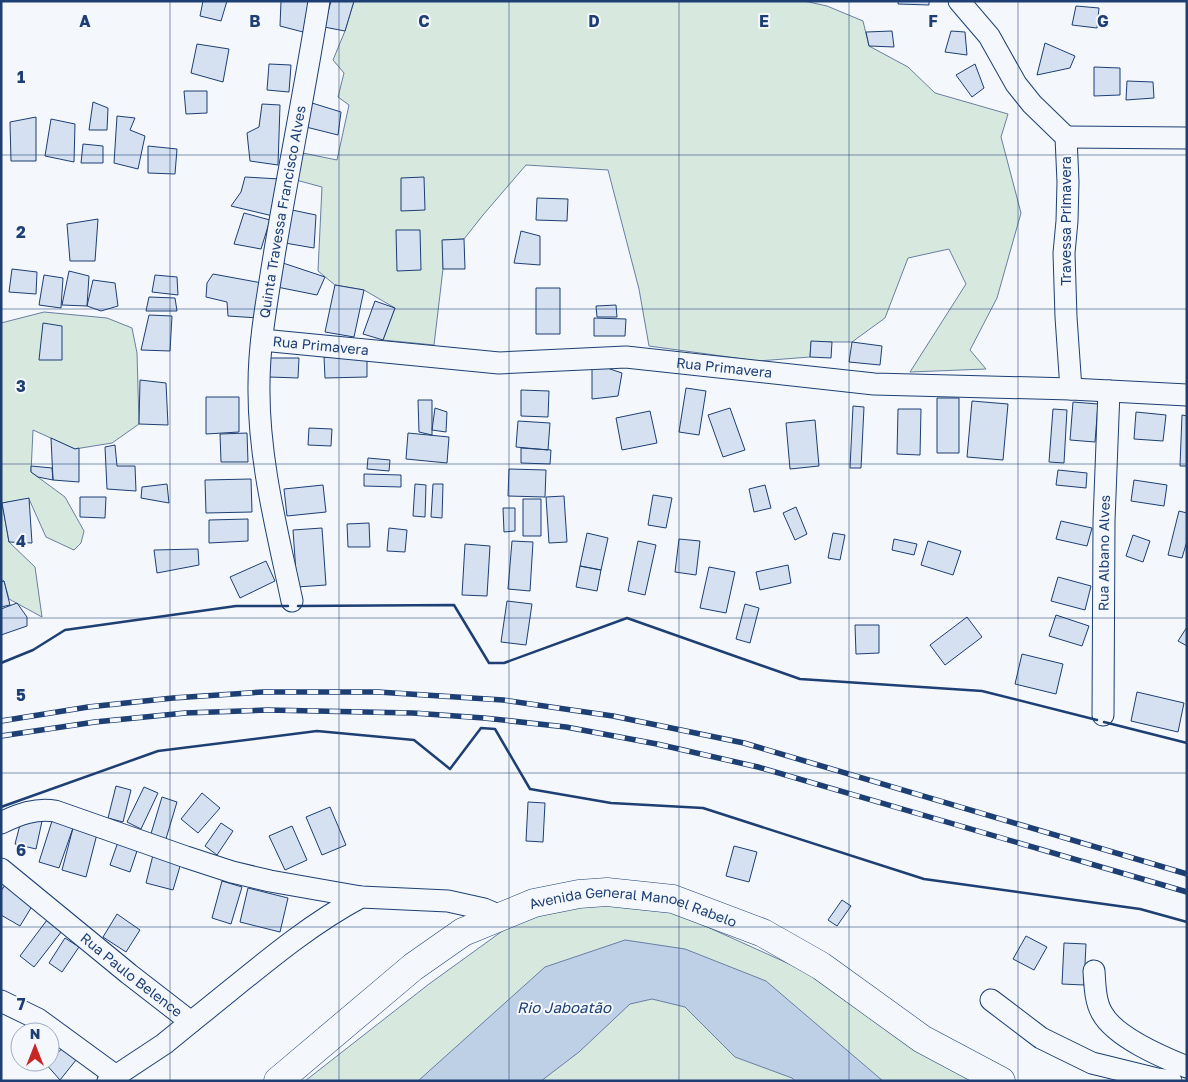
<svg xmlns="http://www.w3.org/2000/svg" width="1188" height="1082" font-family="'Golos Text',sans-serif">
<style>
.green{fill:#d7e8df;stroke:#687fa3}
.water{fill:#bed0e5;stroke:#687fa3}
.building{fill:#d5e0f0;stroke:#1d3f73}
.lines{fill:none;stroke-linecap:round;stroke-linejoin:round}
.street-casing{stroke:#1d3f73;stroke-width:23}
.primary-casing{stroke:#1d3f73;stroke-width:29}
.street{stroke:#f4f7fb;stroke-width:21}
.primary{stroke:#f4f7fb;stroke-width:28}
.rail-casing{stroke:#1d3f73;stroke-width:5.5}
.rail{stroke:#f4f7fb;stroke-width:4;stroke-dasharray:11;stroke-linecap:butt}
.wall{stroke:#1d3f73;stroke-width:2.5}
.grid{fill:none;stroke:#1d3f73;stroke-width:1;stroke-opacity:0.55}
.labels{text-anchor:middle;stroke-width:4;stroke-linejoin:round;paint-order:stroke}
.street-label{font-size:14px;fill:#1d3f73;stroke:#f4f7fb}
.water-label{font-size:15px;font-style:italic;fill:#1d3f73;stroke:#f4f7fb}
.grid-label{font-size:16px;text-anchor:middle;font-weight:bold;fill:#1d3f73;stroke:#f4f7fb;stroke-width:4;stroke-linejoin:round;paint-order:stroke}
</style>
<rect width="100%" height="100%" fill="#f4f7fb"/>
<path class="green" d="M354,1H804L827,6L863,21L869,46L908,67L935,93L1008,114L1001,137L1021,213L997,298L970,350L986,369L910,372L966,284L949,249L908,258L885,318L852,342H811L810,357L758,361L649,346L639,289L608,170L526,165L483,215L464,239L443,240V269L434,345L383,340L395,308L364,290L335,285L318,271L322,187L296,180L293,151L337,160L349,105L338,97L344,73L333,60L345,31Z
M44,312L107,318L132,328L137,353L139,424L112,443L75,449L33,430L31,472L65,497L84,531L81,543L74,550L46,537L29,499L2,503L9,542L35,567L42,617L9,599L4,581L1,579V323Z
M590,904L672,911L816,976L971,1081H305L429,984L519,919Z"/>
<path class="water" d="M625,940L685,949L766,981L883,1081H795L792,1078L735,1057L685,1007L652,999L630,1004L579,1052L541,1081H418L545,967Z"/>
<path class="building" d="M203,1H227L221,21L200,16Z
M281,1H310L303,32L280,26Z
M331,1H354L345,31L324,27Z
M898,1H929V5L898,4Z
M1076,6L1099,8L1097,28L1072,25Z
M892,31L894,47L869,46L866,32Z
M951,31L965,32L967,55L945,52Z
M1045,43L1075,56L1070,68L1037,75Z
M197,44L229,49L223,82L191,73Z
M269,64L291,65L289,92L267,90Z
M975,64L984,88L972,97L956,75Z
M1094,67L1120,68V95L1094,96Z
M1127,81L1153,82L1154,98L1126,100Z
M184,91H207V113L186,114Z
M93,102L108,108L107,130H89Z
M312,103L341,112L338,135L306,127Z
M262,104L280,105L278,165L250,161L247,133L259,127Z
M117,116L135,118L130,130L145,136L138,169L114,163Z
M36,117V161H11L10,122Z
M51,119L75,124L74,162L45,156Z
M83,144L103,146V163H81Z
M148,146L177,149L175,174L148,173Z
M245,177L280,179L273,216L231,206L241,192Z
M424,177L425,210L401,211V178Z
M537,198L568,199L567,221L536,220Z
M292,210L316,215L314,248L285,243Z
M244,213L270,220L261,249L234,244Z
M98,219L95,261H70L67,224Z
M396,230H420L421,270L397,271Z
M521,231L540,236V265L514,263Z
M464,239L465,269H443L442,240Z
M283,263L325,277L317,295L277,287Z
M12,269L37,272L36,294L9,292Z
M69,271L89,276L87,306L62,305Z
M213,274L262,283L258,318L228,316L227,302L206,297L207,283Z
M44,275L63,278L61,308L39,305Z
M155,275L177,277L178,295L152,292Z
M93,280L115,283L118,306L101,311L87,306Z
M335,285L364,290L354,337L325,332Z
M536,288H560V334H536Z
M149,297L175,298L177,311H146Z
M375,301L395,308L383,340L363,334Z
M616,305L617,317H597L596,306Z
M149,315L172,316L170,351L141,350Z
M594,318L626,319L625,336H594Z
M43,323L62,326V360H39Z
M811,341L832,342L831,358L810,357Z
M852,342L882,346L880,365L849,362Z
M367,356V377L325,378L324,357Z
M269,358H299L298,378L269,377Z
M592,363L622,373L618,396L592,399Z
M140,380L166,383L168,425L139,424Z
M686,388L706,391L699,435L679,432Z
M521,390L549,391L548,417L521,416Z
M206,397H239V432L206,434Z
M937,398H959V453H937Z
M418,400H432V435L419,432Z
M972,401L1008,404L1003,460L967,457Z
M1073,402L1098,404L1095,442L1070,440Z
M853,406L864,407L861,468H850Z
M435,408L447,412L446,432L432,430Z
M730,408L745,450L723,457L708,415Z
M898,409H921L920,455L897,454Z
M1053,409L1067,410L1064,463L1049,462Z
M650,411L657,443L622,450L616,418Z
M1136,412L1166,415L1163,441L1134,439Z
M1182,415L1187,416V466H1180Z
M815,420L819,466L790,469L786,423Z
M518,421L550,423L548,450L516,447Z
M309,428L332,429L331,446L308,445Z
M247,433L248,462H221L220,434Z
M408,433L449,437L447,463L406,459Z
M51,438L75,449L79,448V482L53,480Z
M115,445L117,466H135L136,491L107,489L105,447Z
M521,448L551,450L550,464L521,463Z
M368,458L390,460L389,471L367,469Z
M31,466L52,468L53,480L38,477L31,472Z
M509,469L546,470L545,497L508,496Z
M1058,470L1087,473L1086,488L1056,485Z
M364,474L401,475V487L364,486Z
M251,479L252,512L206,513L205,480Z
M1134,480L1167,485L1164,506L1131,501Z
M167,484L169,503L141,498L142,487Z
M415,484L426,485L425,517L413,516Z
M433,484H443L442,518L431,517Z
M323,485L326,512L287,516L284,489Z
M765,485L771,508L754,512L749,489Z
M653,495L672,498L666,528L648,525Z
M564,496L567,542L549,543L546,497Z
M80,497H106L105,518L80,517Z
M29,498L32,543L9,542L2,503Z
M523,499H541V536H523Z
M796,507L807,534L795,540L783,513Z
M503,508H515V531L504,532Z
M1179,511L1187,513V541L1182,558L1168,555Z
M248,519V541L209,543V520Z
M1061,521L1092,528L1087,546L1056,539Z
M369,523L370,547H348L347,524Z
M322,528L326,585L297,587L293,530Z
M389,528L407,530L405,552L387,551Z
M587,533L608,538L601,570L580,566Z
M833,533L845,535L840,560L828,558Z
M1133,535L1150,541L1143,562L1126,556Z
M679,539L700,541L696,575L675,572Z
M894,539L917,544L914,555L892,550Z
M512,541L533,542L530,591L508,589Z
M638,541L656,545L645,595L628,591Z
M928,541L961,551L953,575L921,565Z
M465,544L490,546L487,596L462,595Z
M198,549L199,565L157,573L154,550Z
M266,561L275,581L240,598L230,577Z
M788,565L791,583L760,590L756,572Z
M580,566L601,570L597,591L576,587Z
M709,567L735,572L726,613L700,608Z
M1058,577L1091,586L1085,610L1051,601Z
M4,581L10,605L1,607V582Z
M507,601L532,604L526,645L501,642Z
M17,603L27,617V626L1,635V609Z
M745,604L759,608L750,643L736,639Z
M1056,615L1089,626L1082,646L1049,636Z
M967,617L982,637L945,665L930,645Z
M855,625H879V653L856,654Z
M1187,627V646L1178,641Z
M1022,654L1063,664L1056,694L1015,684Z
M1137,692L1184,703L1178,732L1131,721Z
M116,786L131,790L123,822L108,818Z
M144,787L158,793L141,829L127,822Z
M202,793L220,808L198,833L181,819Z
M162,797L177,802L165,842L150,837Z
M528,802L545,803L543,842L526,841Z
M330,807L346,845L322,855L306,817Z
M22,817L42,821L36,849L15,844Z
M52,821L73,828L59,868L39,862Z
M221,823L233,831L217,855L205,846Z
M292,826L307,860L285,870L269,836Z
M73,828L97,834L86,877L62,870Z
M119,839L139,845L130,872L110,865Z
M734,846L757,852L749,882L726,876Z
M153,855L181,863L173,890L146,883Z
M222,881L242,887L231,924L212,918Z
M5,885L34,903L20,926L1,915V891Z
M248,888L288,898L280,932L240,922Z
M842,900L851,906L837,926L828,920Z
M117,914L140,930L126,952L103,937Z
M47,920L62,931L34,967L20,956Z
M1026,936L1047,947L1034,970L1013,959Z
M65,938L79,947L62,972L49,963Z
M1064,943L1086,944L1084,985L1062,984Z
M63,1048L76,1060L60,1080L45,1063L50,1062V1059Z"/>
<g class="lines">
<g class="street-casing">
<g id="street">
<path d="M959,1L989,36L1016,84L1032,104L1066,137L1068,182L1067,221L1064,253L1066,317L1071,389"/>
<path d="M1066,137L1187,138"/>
<path id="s1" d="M262,340L499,363L626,357L874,384L1071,389L1187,395"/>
<path id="s2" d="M292,601C277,530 258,458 259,385C259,340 268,295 275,250C289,167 306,84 319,1"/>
<path id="s3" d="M1103,715L1104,521L1109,391"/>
<path d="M1,823C19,814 36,808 55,811L186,857L232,872L270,881L361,897L448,901L484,909L503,917"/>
<path id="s4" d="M1,869L129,974L191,1022C246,979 299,930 361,897"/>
<path d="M1094,971C1095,985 1095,1001 1102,1013C1115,1037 1162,1057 1187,1067"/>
<path d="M991,1000L1041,1038L1092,1063L1157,1079L1171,1081"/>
<path d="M1,1001L38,1019L116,1076"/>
<path d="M108,1081L164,1044L191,1022"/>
</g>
</g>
<g class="primary-casing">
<g id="primary">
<path id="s5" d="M278,1081L413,967L463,932L534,903L579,894L607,892L673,899L763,933L821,966L922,1039L1001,1081"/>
</g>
</g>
<use href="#street" class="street"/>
<use href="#primary" class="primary"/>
<g class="rail-casing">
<path id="rail" d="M1,721L88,707L173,698L263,692H378L503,700L613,716L744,743L1187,874
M1,736L95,722L185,713L267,710L413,713L484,718L566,727L657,744L758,767L1187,892"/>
</g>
<use href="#rail" class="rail"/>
<path class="wall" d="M298,606L454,605L489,663H504L627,618L800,679L982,691L1097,720
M1,663L33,650L65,630L236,606H288
M1104,722L1187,743
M1,807L158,751L317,731L414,740L450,769L481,728L495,729L530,789L611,803L703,808L924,879L1140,909L1187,922"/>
</g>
<path class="grid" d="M170,1V1081M339,1V1081M509,1V1081M679,1V1081M849,1V1081M1018,1V1081M1,155H1187M1,309H1187M1,464H1187M1,618H1187M1,773H1187M1,927H1187"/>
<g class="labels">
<g class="street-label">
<text dy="5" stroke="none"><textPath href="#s2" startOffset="394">Quinta Travessa Francisco Alves</textPath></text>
<text transform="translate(1066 221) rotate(-90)" y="5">Travessa Primavera</text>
<text dy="5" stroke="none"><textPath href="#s1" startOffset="59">Rua Primavera</textPath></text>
<text dy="5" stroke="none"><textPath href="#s1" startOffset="464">Rua Primavera</textPath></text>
<text dy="5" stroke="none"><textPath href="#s3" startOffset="162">Rua Albano Alves</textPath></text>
<text dy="5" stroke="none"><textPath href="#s5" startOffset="416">Avenida General Manoel Rabelo</textPath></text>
<text dy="5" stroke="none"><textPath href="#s4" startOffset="168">Rua Paulo Belence</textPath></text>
</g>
<g class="water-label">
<text x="564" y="1013">Rio Jaboatão</text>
</g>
</g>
<g class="grid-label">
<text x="85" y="27">A</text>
<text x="255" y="27">B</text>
<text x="424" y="27">C</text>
<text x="594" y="27">D</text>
<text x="764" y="27">E</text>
<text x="933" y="27">F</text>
<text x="1103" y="27">G</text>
<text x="21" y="83">1</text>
<text x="21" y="238">2</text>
<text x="21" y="392">3</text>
<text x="21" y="547">4</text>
<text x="21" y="701">5</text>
<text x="21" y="856">6</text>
<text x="21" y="1010">7</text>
</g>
<rect width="1188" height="1082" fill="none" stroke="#1d3f73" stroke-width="5"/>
<g transform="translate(35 1047)"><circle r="24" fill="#f4f7fb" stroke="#9eadc5"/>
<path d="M0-4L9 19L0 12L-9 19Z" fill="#c62828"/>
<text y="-8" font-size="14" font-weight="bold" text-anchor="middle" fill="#1d3f73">N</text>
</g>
</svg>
